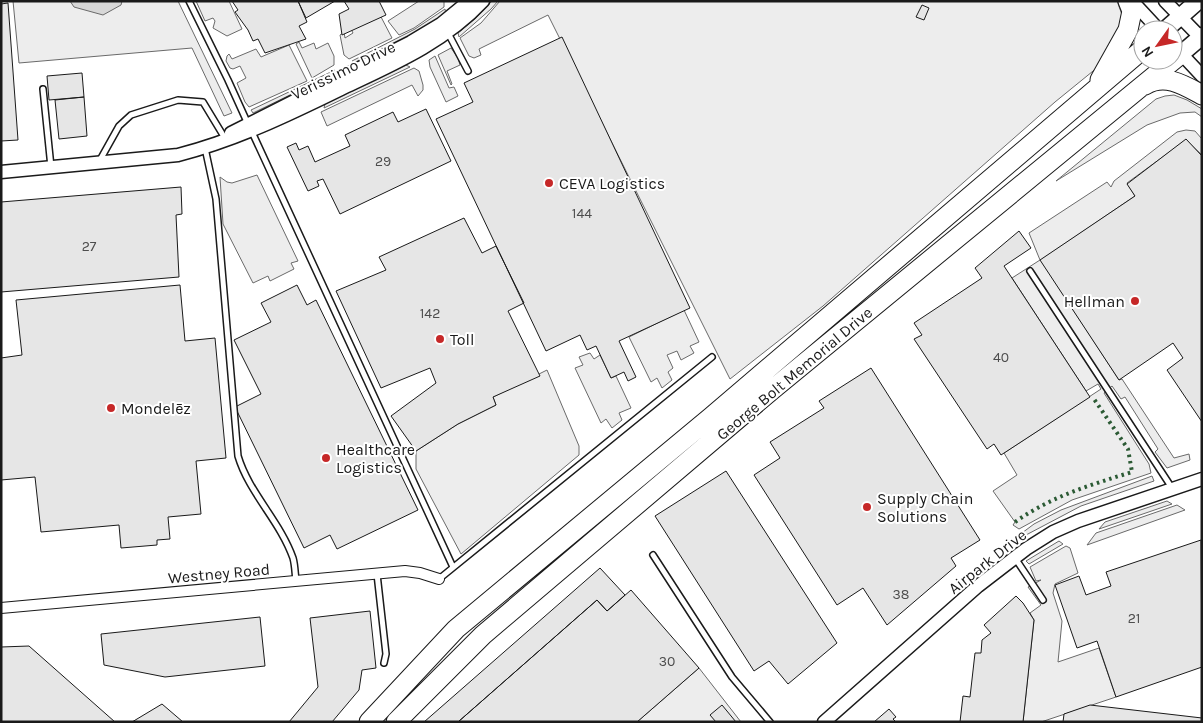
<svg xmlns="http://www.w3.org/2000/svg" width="1203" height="723" font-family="Karla,sans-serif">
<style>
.built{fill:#ededed;stroke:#6a6a6a}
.water{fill:#d7d7d7;stroke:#6a6a6a}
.building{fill:#e6e6e6;stroke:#1a1a1a}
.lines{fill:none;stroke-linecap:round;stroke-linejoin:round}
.service-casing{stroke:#1a1a1a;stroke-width:8}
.minor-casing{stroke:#1a1a1a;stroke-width:12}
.tertiary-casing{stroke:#1a1a1a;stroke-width:15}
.primary-casing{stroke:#1a1a1a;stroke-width:19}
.motorway-casing{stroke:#1a1a1a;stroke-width:21}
.service{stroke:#fff;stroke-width:5}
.minor{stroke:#fff;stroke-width:10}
.tertiary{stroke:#fff;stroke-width:12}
.primary{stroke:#fff;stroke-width:16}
.motorway{stroke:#fff;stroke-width:19}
.hedge{stroke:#2b5a34;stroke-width:4;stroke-dasharray:2.5 4;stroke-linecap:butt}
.poi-dot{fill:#c62828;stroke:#fff;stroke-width:2}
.labels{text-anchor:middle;stroke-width:4;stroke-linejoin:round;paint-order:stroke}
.number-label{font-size:14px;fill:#4d4d4d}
.street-label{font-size:16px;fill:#1a1a1a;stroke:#fff}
.poi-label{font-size:16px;fill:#1a1a1a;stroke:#fff;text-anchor:start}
</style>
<rect width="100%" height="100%" fill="#fff"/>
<path class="built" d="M13,1H178L232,113L224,116L192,48L19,63Z
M196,1H229L242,29L227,36L213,28L215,21L213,18L205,21Z
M419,1H444V7L414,28L399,35L388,21Z
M492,1H498L491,9L459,37L458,33L476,18Z
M500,1H1117L1125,23L1098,67L1055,102L823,306L730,379L548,15L479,49L481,55L474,58L469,56L460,38L481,23Z
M445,9L446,15L431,26L355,64L352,61L415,29Z
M380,15L392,38L349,59L344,55L340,35L344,32L345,38L353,33L351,29Z
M299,42L302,48L314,43L316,49L328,43L334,56V65L312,78L296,44Z
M289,45L307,81L249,107L245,102L237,83L246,78L240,66L233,69L230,68L226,61L227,56L229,54L232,59L256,49L261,57Z
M451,48L458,58L460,65L447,71L452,84L451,85L438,55Z
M435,56L449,88L454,87L458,96L446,102L430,67L429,60Z
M406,65L410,67L324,108L325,104Z
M414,68L419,71L423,85V90L418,96L412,85L327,126L321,112Z
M335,70L331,75L253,113L251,110Z
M1174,95L1187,100L1202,109V117L1195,112L1180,113L1147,125L1056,181L1156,99L1165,96Z
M1186,130L1195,131L1202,139V155L1186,140L1127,183L1135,196L1041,260L1119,380L1122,379L1174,458L1189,454L1190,460L1167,468L1155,452L1158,449L1125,397L1121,399L1112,386L1104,393L1149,464L1151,473L1072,500L1019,529L1013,525L1015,522L993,491L1017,475L1004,453L1101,389L1098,384L1086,391L1012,278L1040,260L1029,233L1107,182L1111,187L1114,181L1177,132Z
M257,175L298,261L291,263L294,269L270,281L268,276L253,283L223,224L220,177L227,182L232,183Z
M684,310L699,342L690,346L694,353L681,360L677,351L667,355L673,368L668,372L672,380L662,388L657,378L651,382L629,337Z
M590,353L594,359L600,355L611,378L616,376L631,408L619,413L622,420L612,428L606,419L601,423L575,368L583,365L579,357Z
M547,370L579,446V455L461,554L416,469V451L458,424L496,405L493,397Z
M1152,476L1154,481L1081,506L1026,535L1022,533L1034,524L1061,510Z
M1167,501L1172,504L1099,529L1105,522Z
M1177,505L1185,510L1087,545L1096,533Z
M1059,541L1063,544L1029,564L1026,561Z
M1066,546L1070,548L1078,573L1055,584L1053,593L1062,621L1058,662L1099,648L1116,697L1041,722H1023L1034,620L1030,613L1041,605L1028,587L1041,580L1036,581L1030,567Z
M699,668L741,722H637Z"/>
<path class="water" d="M70,1H122L121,5L103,15L74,7Z"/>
<path class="building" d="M232,1H298L307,22L299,26L306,39L265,53L258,39L253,41L248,30L235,12L238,10Z
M298,1H335L306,18Z
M344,1H379L386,15L342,35L339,14L349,9Z
M8,3L18,140L1,141V4Z
M922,5L929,8L924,20L916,17Z
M562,37L690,308L619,341L636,377L628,381L624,372L611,378L596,346L587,350L580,335L546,351L436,119L473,102L464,83Z
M82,73L84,97L49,100L47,76Z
M84,97L87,136L59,139L55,100Z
M426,109L451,161L340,214L323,179L317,181L319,186L308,191L287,147L296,143L299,150L308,146L315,162L350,146L345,135L393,112L398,122Z
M1186,139L1202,156V422L1167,370L1183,358L1173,343L1119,380L1040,260L1135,196L1127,184Z
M181,187L182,214L176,215L179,277L1,292V202Z
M464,218L482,253L496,246L524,303L508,311L540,376L493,397L496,405L458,424L416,451L391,416L436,383L430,368L381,388L336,291L386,270L379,257Z
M1019,231L1031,248L1004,266L1090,397L1001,455L994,444L987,449L914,339L922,335L914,323L982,278L975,268Z
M180,285L185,341L215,338L226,458L196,461L201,514L168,517L170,539L157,540V545L121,548L119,525L41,532L35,477L1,480V358L22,355L16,300Z
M297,285L307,305L316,300L418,510L337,549L330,535L304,548L235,407L261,394L234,340L271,322L261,303Z
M871,368L980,540L951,558L956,566L887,625L863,588L837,605L754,475L780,458L770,442L824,408L819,401Z
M726,471L837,643L788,684L769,661L754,671L655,516Z
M1201,540L1202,667L1116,697L1097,641L1077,648L1055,585L1079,576L1086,595L1111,586L1106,572Z
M600,568L625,595L607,611L597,600L458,722H424Z
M631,590L699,668L637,722H458L597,600L607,611Z
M1016,596L1023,603L1034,620L1023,722H960L963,696L970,697L975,653H981L982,640L991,633L984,625Z
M370,611L376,668L362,670L359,690L332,722H289L318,687L310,618Z
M260,617L265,666L165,677L104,665L101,634Z
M29,646L115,722H1V647Z
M162,704L183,722H132Z
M722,705L736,722H716L710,715Z
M1090,705L1202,718V722H1063L1064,714Z
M889,709L896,717L893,719L896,722H874Z"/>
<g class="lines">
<g class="service-casing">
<path id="service" d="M189,1L228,80L248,124
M448,33L468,71
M43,89L51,167
M252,132L453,567
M205,148L216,199L238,456C249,493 280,521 293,558C295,565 295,573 296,581
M100,160L119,126L131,115L178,100L203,102L226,140
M1030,271L1172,488
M653,555L732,677L770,722
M1015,558L1043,600
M377,574L386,654L384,663
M439,579L712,357"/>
</g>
<g class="minor-casing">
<path id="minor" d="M1,608L405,571L420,573L439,579"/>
</g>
<g class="tertiary-casing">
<path id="tertiary" d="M1132,1L1159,30
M1165,1L1202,39
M1173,45L1202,76
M231,133L411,42L441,24L469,1
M1,172L178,155C236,140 288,115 341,89C392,65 444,43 483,1
M824,722L978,586L1026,549L1053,532L1078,521L1202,479"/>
</g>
<g class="primary-casing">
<path id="primary" d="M1165,30L1198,1
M1181,54L1202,36"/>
</g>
<g class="motorway-casing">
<path id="motorway" d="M1100,80L1128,30L1132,11L1128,1
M1145,85C1165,73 1184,85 1202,95
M369,722L456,629L711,417L1143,49
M396,722L483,635L773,389L1181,54"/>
</g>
<use href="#service" class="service"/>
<use href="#minor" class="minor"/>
<use href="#tertiary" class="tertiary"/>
<use href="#primary" class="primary"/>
<use href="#motorway" class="motorway"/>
<path class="hedge" d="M1015,522C1052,496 1090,485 1132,472L1128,449L1094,399"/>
</g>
<g class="poi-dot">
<circle cx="549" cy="183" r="5"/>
<circle cx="1135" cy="301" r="5"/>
<circle cx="440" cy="339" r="5"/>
<circle cx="111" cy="408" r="5"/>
<circle cx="326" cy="458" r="5"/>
<circle cx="867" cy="507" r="5"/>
</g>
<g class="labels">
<g class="number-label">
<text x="383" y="166">29</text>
<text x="582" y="218">144</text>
<text x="89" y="251">27</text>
<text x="430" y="318">142</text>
<text x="1001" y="362">40</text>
<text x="901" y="599">38</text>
<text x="1134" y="623">21</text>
<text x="667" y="666">30</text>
</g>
<g class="street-label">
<text transform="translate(343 70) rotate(-26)" y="6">Verissimo Drive</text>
<text transform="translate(794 373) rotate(-40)" y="6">George Bolt Memorial Drive</text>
<text transform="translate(987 561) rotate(-38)" y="6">Airpark Drive</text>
<text transform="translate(219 573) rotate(-5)" y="6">Westney Road</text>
</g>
<g class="poi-label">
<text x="559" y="189">CEVA Logistics</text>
<text x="1125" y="307" text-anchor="end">Hellman</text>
<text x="450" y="345">Toll</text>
<text x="121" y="414">Mondelēz</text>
<text x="336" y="455">Healthcare<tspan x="336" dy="18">Logistics</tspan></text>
<text x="877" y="504">Supply Chain<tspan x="877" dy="18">Solutions</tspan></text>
</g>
</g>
<rect width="1203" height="723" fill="none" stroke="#1a1a1a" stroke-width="5"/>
<g transform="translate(1158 45) rotate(237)"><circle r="24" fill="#ffffff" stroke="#a3a3a3"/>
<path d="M0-4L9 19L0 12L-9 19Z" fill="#c62828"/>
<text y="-8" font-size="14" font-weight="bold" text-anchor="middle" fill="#1a1a1a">N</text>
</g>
</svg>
